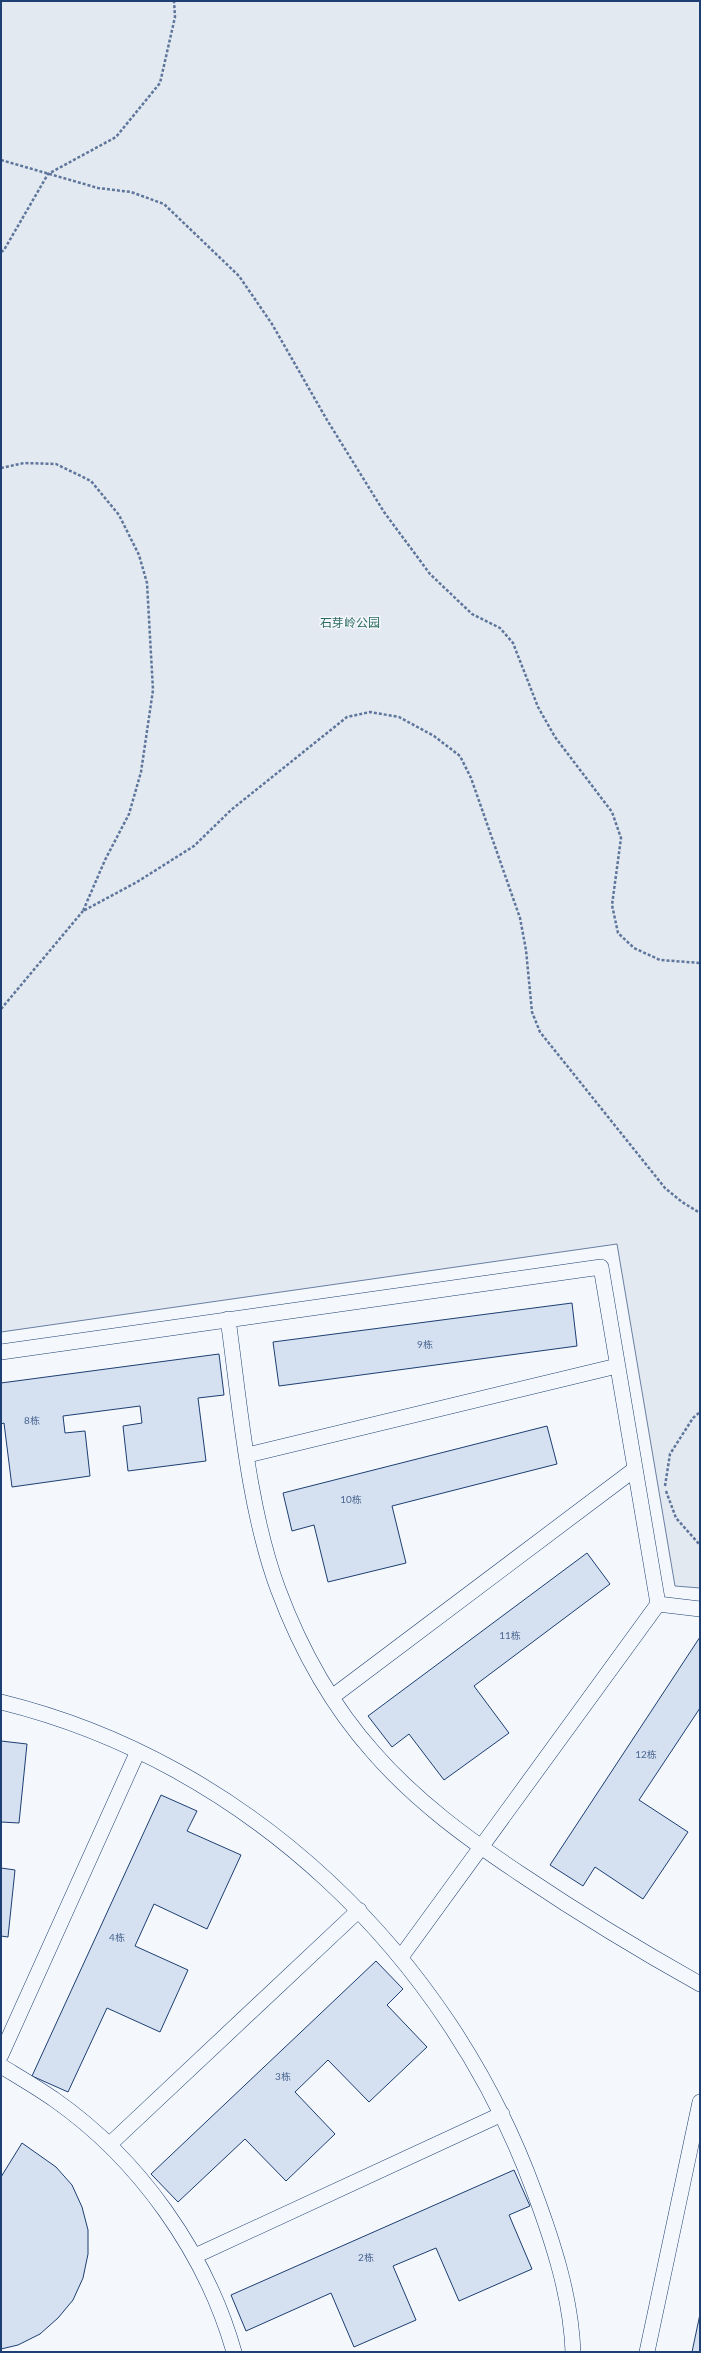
<svg xmlns="http://www.w3.org/2000/svg" width="701" height="2353" font-family="Lato,'Noto Sans SC',sans-serif">
<style>
.green{fill:#e3e9f0;stroke:#687fa3}
.building{fill:#d5e0f0;stroke:#1d3f73}
.lines{fill:none;stroke-linecap:round;stroke-linejoin:round}
.lane-casing{stroke:#1d3f73;stroke-width:16}
.path{stroke:#5e769c;stroke-width:2.5;stroke-dasharray:3 2;stroke-linecap:butt}
.lane{stroke:#f4f7fb;stroke-width:15}
.labels{text-anchor:middle;stroke-width:3;stroke-linejoin:round;paint-order:stroke}
.number-label{font-size:10px;fill:#4b6792}
.park-label{font-size:12px;fill:#2c6c60;stroke:#f4f7fb}
</style>
<rect width="100%" height="100%" fill="#f4f7fb"/>
<path class="green" d="M1,1H700V1588L675,1586L617,1244L1,1332Z"/>
<path class="building" d="M572,1303L577,1346L279,1386L273,1342Z
M219,1354L224,1395L198,1398L206,1461L128,1471L123,1426L142,1423L140,1406L63,1416L65,1433L85,1431L90,1476L12,1487L4,1423L1,1424V1383Z
M547,1426L557,1464L392,1506L406,1563L328,1582L314,1525L292,1531L283,1493Z
M587,1553L610,1584L474,1686L509,1733L444,1780L409,1734L392,1747L368,1716Z
M700,1637V1708L639,1800L688,1832L643,1899L595,1867L583,1886L550,1865Z
M1,1741L27,1744L19,1823L1,1822Z
M161,1795L197,1811L187,1831L241,1855L207,1929L154,1904L135,1946L188,1970L160,2032L107,2008L68,2092L32,2076Z
M1,1868L15,1870L8,1937L1,1936Z
M376,1961L403,1989L387,2005L427,2047L369,2102L328,2060L295,2092L335,2134L286,2181L245,2139L178,2202L151,2174Z
M22,2143L56,2167L72,2185L82,2207L88,2230V2254L83,2278L73,2300L58,2318L40,2334L18,2345L1,2349V2177Z
M514,2170L530,2206L509,2215L532,2269L459,2301L436,2248L393,2266L416,2320L354,2347L331,2293L246,2331L231,2295Z
M700,2314V2352H692Z"/>
<g class="lines">
<g class="lane-casing">
<path id="lane" d="M228,1319C240,1405 248,1508 278,1589C300,1648 332,1706 374,1753C417,1802 468,1839 522,1875C580,1914 639,1950 700,1984
M1,1352L601,1267L658,1604L700,1609
M248,1455L617,1366
M332,1697L635,1469
M1,1702C247,1762 448,1955 534,2191C553,2242 571,2297 573,2352
M401,1957L658,1604
M1,2055L138,1751
M1,2066C19,2077 38,2088 55,2100C139,2159 206,2253 234,2352
M109,2145L359,1910
M195,2256L502,2114
M647,2352L700,2102"/>
</g>
<path class="path" d="M1,160L98,188L131,192L164,204L239,276L272,324L327,420L384,512L430,574L472,614L500,628L513,643L538,707L555,737L612,812L621,838L612,905L618,933L634,948L660,960L700,963
M1,252L4,250L48,174L116,137L160,83L175,17L174,1
M1,468L24,463L56,464L91,481L119,515L139,555L147,583L153,690L141,772L129,814L105,860L83,911L137,882L194,846L231,810L347,717L370,712L399,717L434,736L460,756L471,778L520,918L526,950L532,1012L540,1032L665,1188L682,1202L700,1213
M1,1009L83,911
M665,1486L670,1454L693,1418L700,1412
M666,1491L676,1518L700,1545"/>
<use href="#lane" class="lane"/>
</g>
<g class="labels">
<g class="number-label">
<text x="425" y="1348">9栋</text>
<text x="32" y="1424">8栋</text>
<text x="351" y="1503">10栋</text>
<text x="510" y="1639">11栋</text>
<text x="646" y="1758">12栋</text>
<text x="117" y="1941">4栋</text>
<text x="283" y="2080">3栋</text>
<text x="366" y="2261">2栋</text>
</g>
<g class="park-label">
<text x="350" y="627">石芽岭公园</text>
</g>
</g>
<rect width="701" height="2353" fill="none" stroke="#1d3f73" stroke-width="4"/>
</svg>
